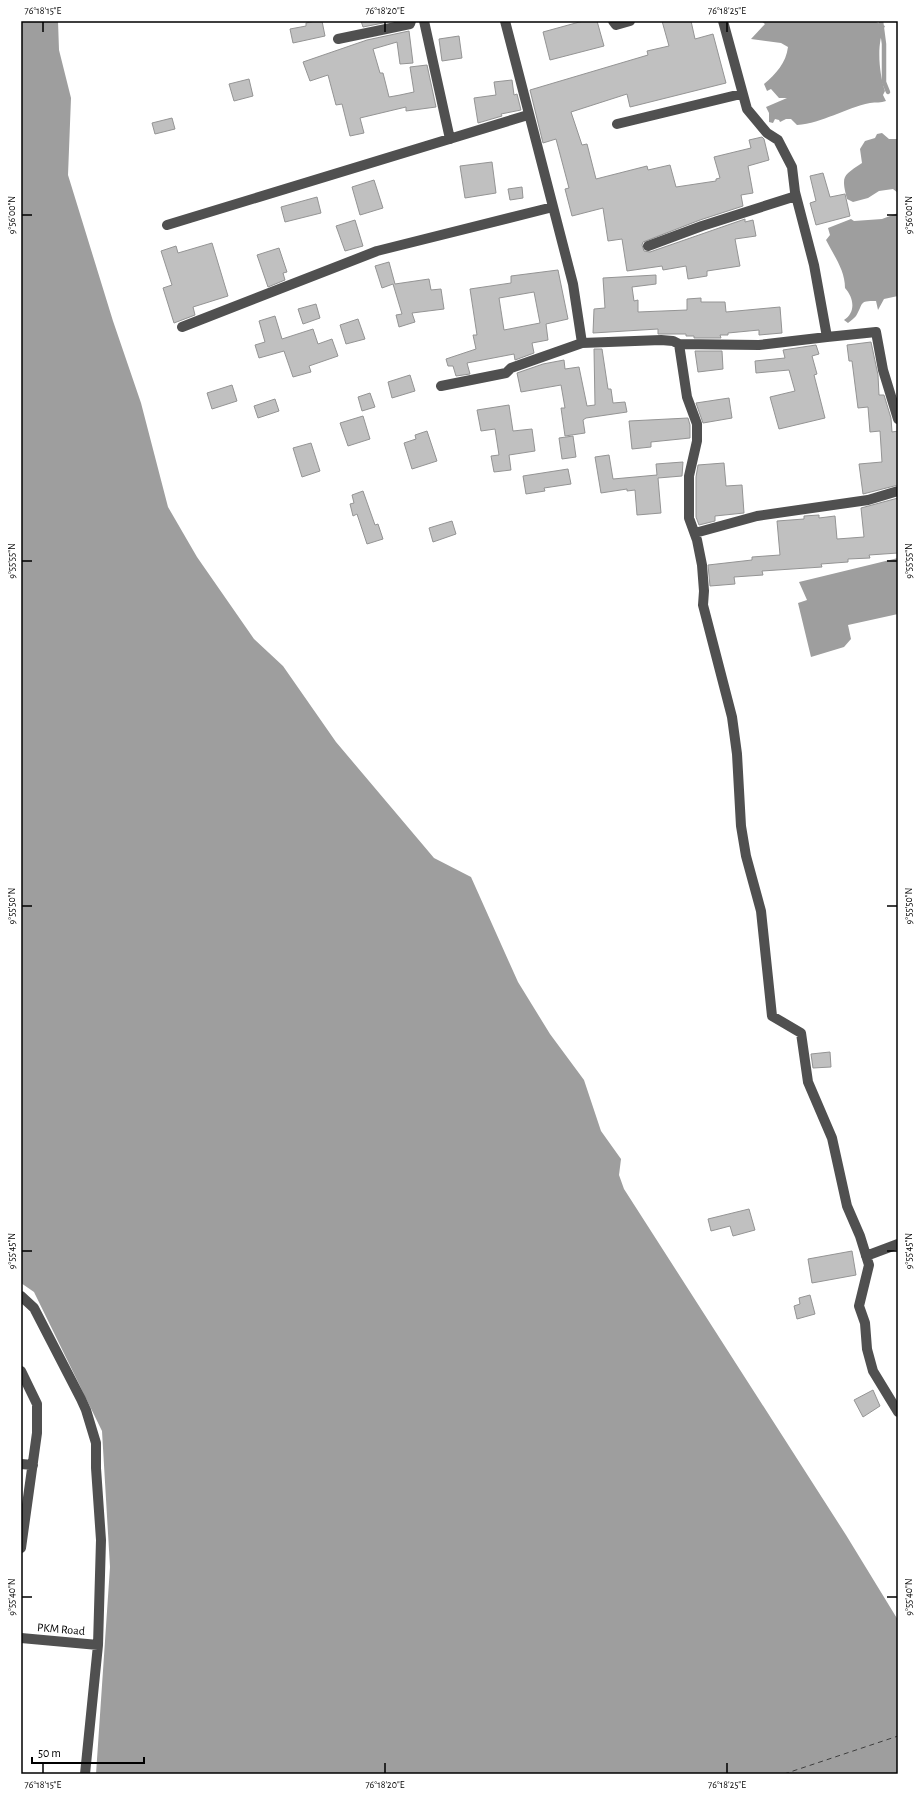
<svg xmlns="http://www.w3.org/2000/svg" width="919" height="1795" font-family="'Alegreya Sans',sans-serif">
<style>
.water{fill:#9e9e9e}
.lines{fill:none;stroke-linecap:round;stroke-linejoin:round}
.stream{stroke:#9e9e9e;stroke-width:4.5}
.ferry{stroke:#3f3f3f;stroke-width:1;stroke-dasharray:5 4;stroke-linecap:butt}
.building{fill:#c0c0c0;stroke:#949494;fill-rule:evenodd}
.minor{stroke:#505050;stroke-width:10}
.ticks{fill:none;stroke:#000;stroke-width:1.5}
.labels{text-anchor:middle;stroke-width:4;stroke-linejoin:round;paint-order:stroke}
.street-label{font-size:12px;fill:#000;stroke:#fff}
.neatline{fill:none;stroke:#000;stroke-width:1.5}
.ticks-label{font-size:10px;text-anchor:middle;fill:#000}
</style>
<rect width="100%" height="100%" fill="#fff"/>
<path class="water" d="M21,21H58L59,50L71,98L68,175L113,321L141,403L168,507L197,557L254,639L283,666L336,742L434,858L471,877L518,982L550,1034L584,1080L601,1131L621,1159L619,1175L624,1189L846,1535L898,1620V1774H96L110,1567L102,1431L34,1292L21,1283Z
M761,21H874L885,26C876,43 879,73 885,91L883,95L886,101C881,103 876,102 870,103C845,108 823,123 797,125L791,119H786L780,122L779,120L775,119L773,123L769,122V113L766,107L787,98H779L771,89L767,91L764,84C776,74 786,63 788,47L781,43L751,39L765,24Z
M882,133L889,139H898V193L893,189L879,191L868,198L853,202L847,199C841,175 843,176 862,163L860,149L865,141L875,138L877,134Z
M898,213V296L884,299L878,310L876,301C858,301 864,303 856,316C854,318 851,321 848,323L844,320C856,312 854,298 845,288C845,270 834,256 826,240L830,235L828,228L851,219L854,221L882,219Z
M898,558V614L848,625L851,639L844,647L811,657L798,603L807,600L799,582Z"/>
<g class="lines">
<path class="stream" d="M881,21L884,44V82L888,92"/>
<path class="ferry" d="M784,1774L898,1736"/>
</g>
<path class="building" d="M315,21H322L325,36L293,43L290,29L306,26V23Z
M361,21H393L363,27Z
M583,21H597L604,46L550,60L543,32Z
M662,21H691L695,39L713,34L726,83L630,107L627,94L571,112L582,145L587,144L596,179L647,166L648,170L670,165L676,187L716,181V179L720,178L714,157L751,148L749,140L762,137L764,139L769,160L748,166L753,193L741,195L743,206L700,220L643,242L642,245L644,251L650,252L745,219V222L753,220L756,236L735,239L740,266L707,271V276L688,279L686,266L663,270L662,266L627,271L622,239L608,241L603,208L572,216L565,189L569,188L556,139L543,143L530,90L648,55L647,51L669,46Z
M409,31L413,63L400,64L397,42L373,49L380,73H383L389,97L400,95L414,92L410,67L427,65L436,107L406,111V107L360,118L364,133L350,136L342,104L336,105L328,75L310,81L303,62L367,40Z
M459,36L462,58L442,61L439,39Z
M249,79L253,96L234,101L229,84Z
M512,80L514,95L517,94L521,110L501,114L502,116L478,123L474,98L496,95L494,82Z
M172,118L175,129L155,134L152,123Z
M492,162L496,193L465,198L460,166Z
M823,173L830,197L845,194L850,216L816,225L810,203L816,201L810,176Z
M374,180L383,208L360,215L352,187Z
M522,187L523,198L510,200L508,189Z
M317,197L321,213L285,222L281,207Z
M355,220L363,246L345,251L336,226Z
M212,243L228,296L193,307L195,315L174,323L163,288L172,285L161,251L176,246L178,253Z
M279,248L287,272L283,273L285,280L268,287L257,255Z
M389,262L395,284L429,279L431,290L441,289L444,309L412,313L415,322L399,327L396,315L402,314L393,284L382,288L375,266Z
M558,270L568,319L546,324L548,340L532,343L534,353L515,360L514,354L467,363L470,374L456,376L453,366H448L446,359L476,349L473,335H477L470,289L511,283V276ZM534,292L540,323L504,330L499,298Z
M656,275V284L632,287L634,301L638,300V312L687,310V299L701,298V302H725L726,312L780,307L782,333L759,335V330L728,333V335H720L721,338H694V336H686V334H658V329L593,333L594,309L605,308L603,278Z
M316,304L320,318L303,324L298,309Z
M275,316L282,339L313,329L318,344L332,339L338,356L309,366L311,372L293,377L284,351L259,358L255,345L265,342L259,321Z
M358,319L365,339L346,344L340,325Z
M871,342L878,375L879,395H884L891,418L892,432L898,431V485L863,494L859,464L882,462L880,431L870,432L868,407L858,408L852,361H849L847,345Z
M816,345L819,354L812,356L817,374L814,375L825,418L779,429L770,397L795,391L789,370L756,373L755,361L785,358L783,350Z
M594,349H602L608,389H611L613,403L625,402L627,412L586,418L583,420L585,433L565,436L561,408H565L561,385L521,392L517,373L543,364L564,360L565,369L579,367L587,406L595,405Z
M695,351H722L723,369L698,372Z
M410,375L415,391L392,398L388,382Z
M232,385L237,401L212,409L207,393Z
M370,393L375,407L362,411L358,397Z
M729,398L732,418L703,423L696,403Z
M275,399L279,411L258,418L254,406Z
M509,405L513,431L532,429L535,451L509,455L511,470L494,472L491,456L499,455L495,429L481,431L477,410Z
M363,416L370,439L348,446L340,423Z
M688,418L690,425V438L651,442V447L632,449L629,421Z
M427,431L437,461L412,469L404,443L416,439L415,435Z
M573,436L576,457L562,459L559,438Z
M311,443L320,471L302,477L293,448Z
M609,455L613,479L657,475L656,464L683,462L682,476L658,478L661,513L637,515L635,490L627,491V489L601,493L595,457Z
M724,463L726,486L742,485L744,513L715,516V521L699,525L696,517V477L698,465Z
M568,469L571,484L544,488L545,491L526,494L523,476Z
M363,491L375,525L378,524L383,539L367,544L357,514L353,516L350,504L354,503L352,495Z
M898,498V553L869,555L870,558L848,559V562L821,564L822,567L762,571L763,575L734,577L735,584L710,586L708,565L752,560V557L780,555L777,521L804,519V516L819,515V518L835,516L837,539L864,537L861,508Z
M452,521L456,534L433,542L429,528Z
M830,1052L831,1067L813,1068L811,1054Z
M749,1209L755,1230L733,1236L730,1226L711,1231L708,1219Z
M852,1251L856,1275L812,1283L808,1259Z
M810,1295L815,1314L797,1319L794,1306L800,1304L799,1298Z
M873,1390L880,1406L863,1417L854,1400Z"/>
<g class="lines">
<path class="minor" d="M424,21L450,139
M505,21L573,284L582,343L661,340L673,341L679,344L759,345L827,337
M613,21L616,25L630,21
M723,21L747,109L767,133L778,140L792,167L795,192L814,265L827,337L876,332L883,370L898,419
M338,39L410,24L411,21
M617,124L741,94
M167,225L528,115
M648,246L702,226L796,196
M182,327L377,251L553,207
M679,344L687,397L697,424V441L689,476V518L697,540L702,565L704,591L703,605L732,717L737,754L741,826L746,856L761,911L772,1016L801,1033L808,1082L832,1138L847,1206L860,1236L869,1265L859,1306L865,1323L867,1349L873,1371L898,1412
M441,386L506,373L511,368L582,343
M695,533L757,516L868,500L898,491
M866,1256L898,1244
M21,1296L34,1308L81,1399L86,1410L96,1443V1468L101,1540L98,1645L85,1774
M21,1371L37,1404V1433L21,1548
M21,1464L33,1465
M21,1638L98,1645"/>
</g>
<path class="ticks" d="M43,22V32M385,22V32M727,22V32M22,215H32M887,215H897M22,561H32M887,561H897M22,906H32M887,906H897M22,1251H32M887,1251H897M22,1597H32M887,1597H897M43,1763V1773M385,1763V1773M727,1763V1773"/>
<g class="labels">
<g class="street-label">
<text transform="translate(61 1629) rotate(5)" y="4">PKM Road</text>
</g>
</g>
<rect width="919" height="1795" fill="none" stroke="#ffffff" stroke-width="44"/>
<path d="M32 1757v6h112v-6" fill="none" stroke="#000000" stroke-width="2"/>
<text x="38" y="1757" font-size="12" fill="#000000" stroke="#ffffff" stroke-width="3" paint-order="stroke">50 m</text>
<rect x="22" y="22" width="875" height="1751" class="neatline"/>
<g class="ticks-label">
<text x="43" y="14">76°18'15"E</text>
<text x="385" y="14">76°18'20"E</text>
<text x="727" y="14">76°18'25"E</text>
<text transform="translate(11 215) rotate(-90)" y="4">9°56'00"N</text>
<text transform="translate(908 215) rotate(-90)" y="4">9°56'00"N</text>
<text transform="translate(11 561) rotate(-90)" y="4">9°55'55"N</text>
<text transform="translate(908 561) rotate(-90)" y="4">9°55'55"N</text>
<text transform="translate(11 906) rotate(-90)" y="4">9°55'50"N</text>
<text transform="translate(908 906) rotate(-90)" y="4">9°55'50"N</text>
<text transform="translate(11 1251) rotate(-90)" y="4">9°55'45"N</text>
<text transform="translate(908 1251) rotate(-90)" y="4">9°55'45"N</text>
<text transform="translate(11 1597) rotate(-90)" y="4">9°55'40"N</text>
<text transform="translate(908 1597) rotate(-90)" y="4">9°55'40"N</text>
<text x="43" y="1788">76°18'15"E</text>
<text x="385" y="1788">76°18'20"E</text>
<text x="727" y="1788">76°18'25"E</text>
</g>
</svg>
